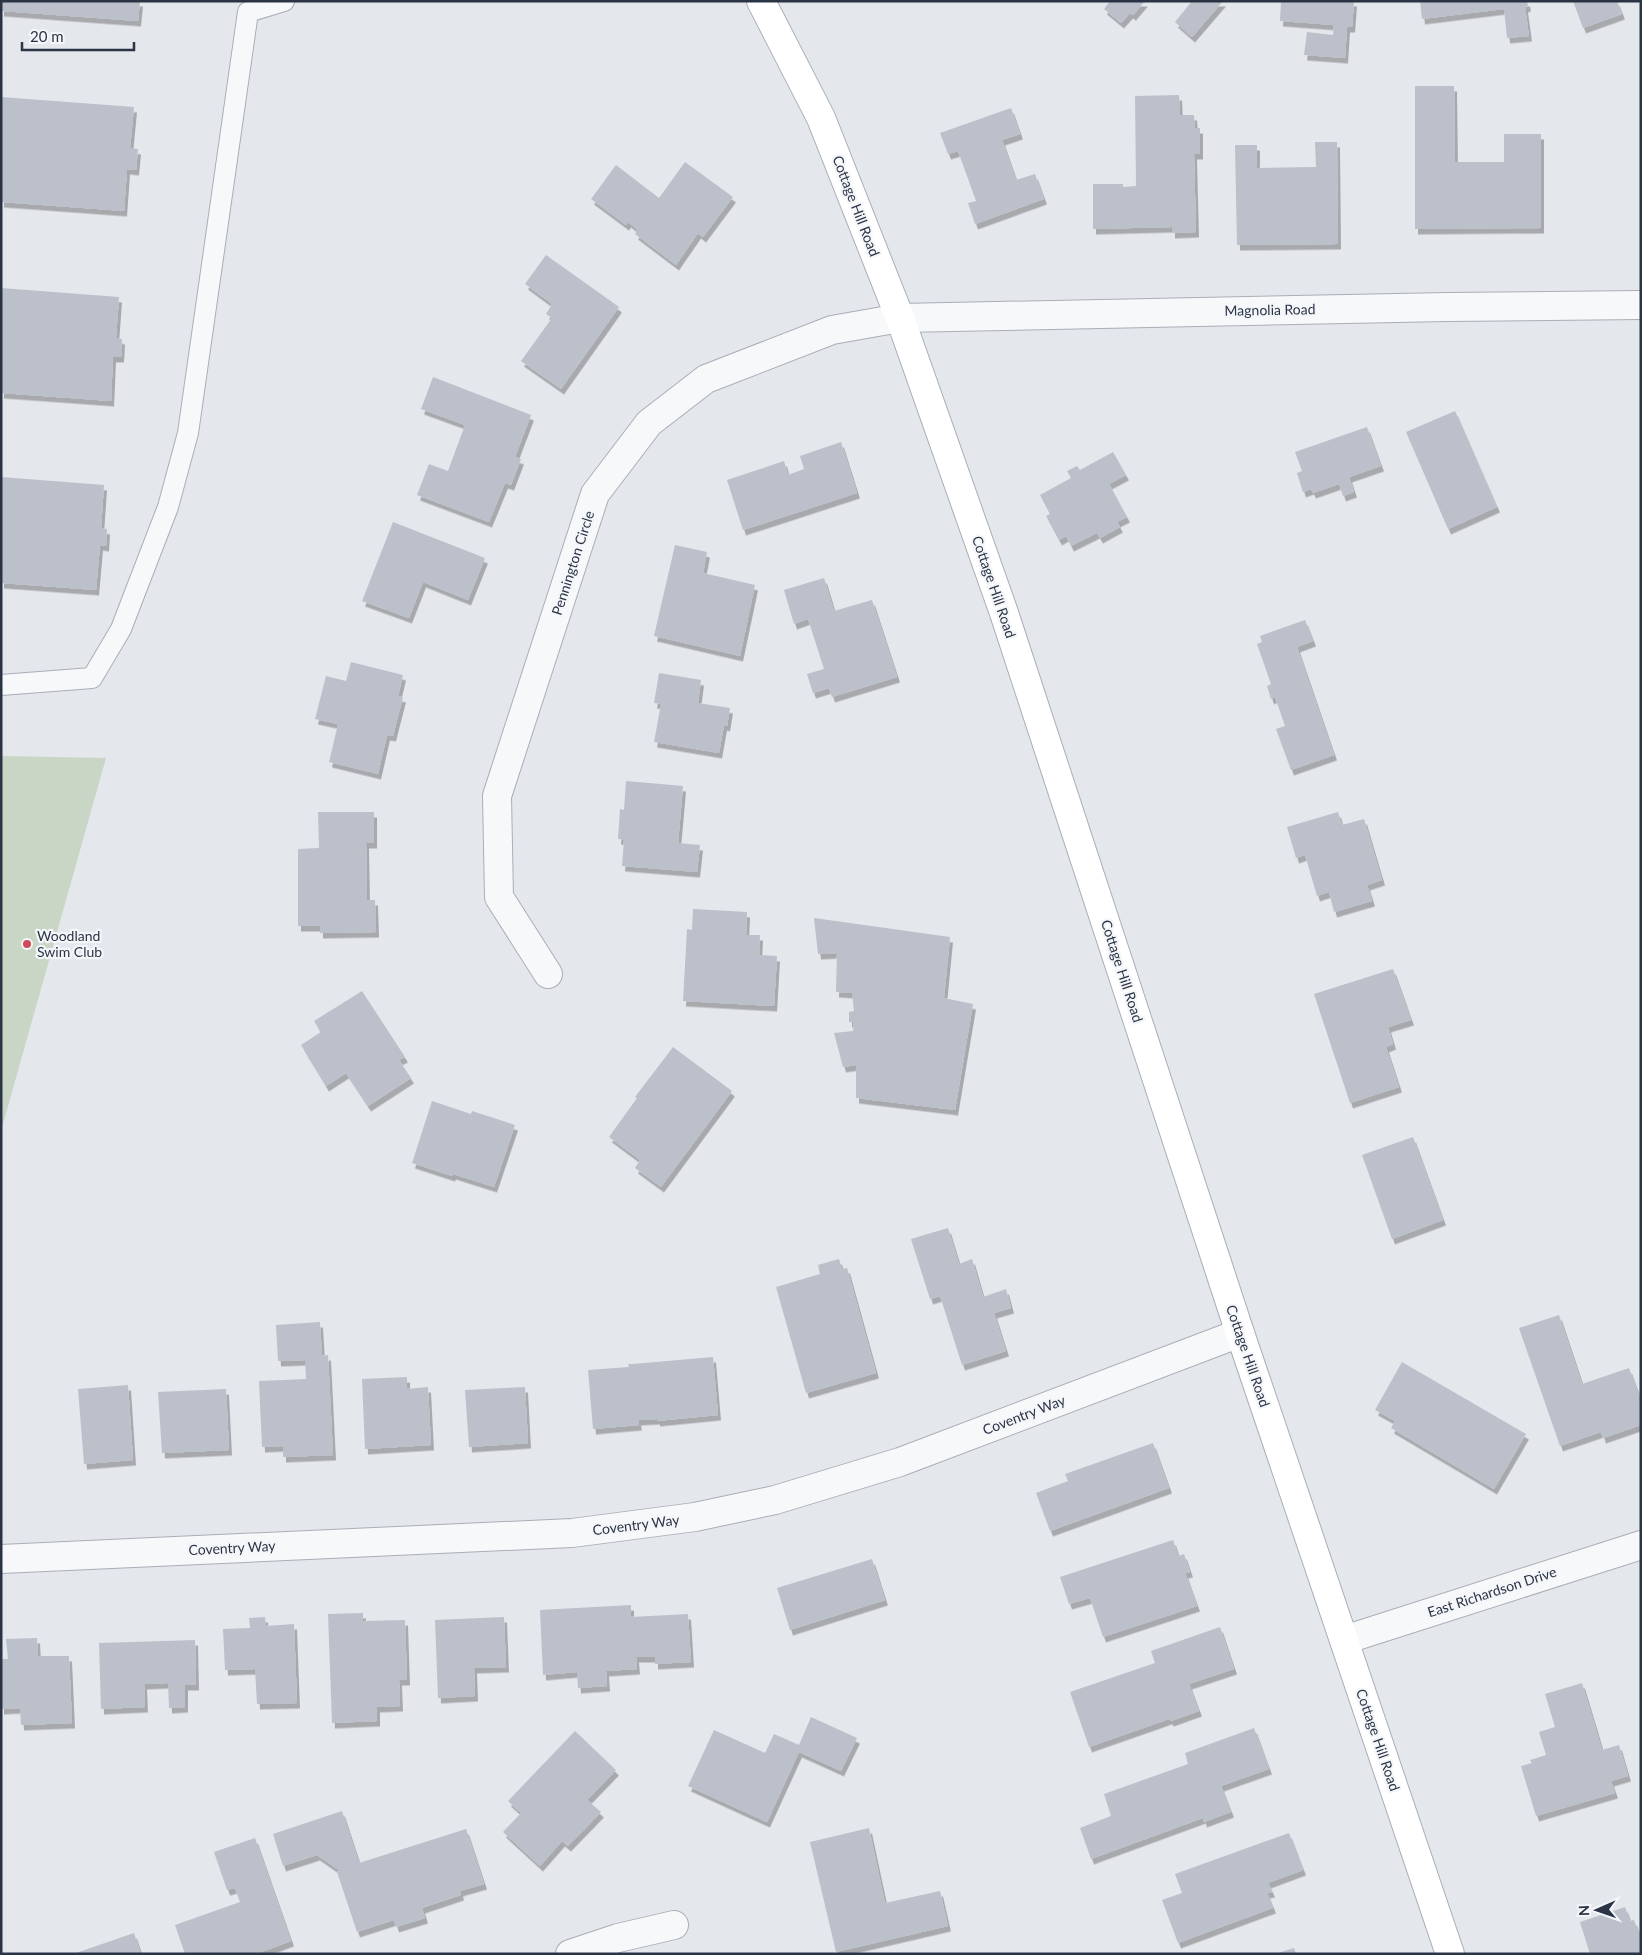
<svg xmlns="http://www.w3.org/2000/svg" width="1642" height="1955" font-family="Lato,sans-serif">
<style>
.green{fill:#c9d6c5}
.building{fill:#bbc0ca;filter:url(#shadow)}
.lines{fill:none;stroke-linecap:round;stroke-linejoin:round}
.lane-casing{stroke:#a9aeb7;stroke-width:22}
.street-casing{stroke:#a9aeb7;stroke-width:30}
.secondary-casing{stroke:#a9aeb7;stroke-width:30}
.lane{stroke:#f7f8fa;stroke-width:20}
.street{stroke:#f7f8fa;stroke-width:28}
.secondary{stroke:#fff;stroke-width:28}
.poi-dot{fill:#d1495b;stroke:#f4f6f9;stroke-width:2}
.labels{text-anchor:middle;stroke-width:4.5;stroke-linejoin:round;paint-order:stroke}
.street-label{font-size:14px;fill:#2b3445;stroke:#f4f6f9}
.poi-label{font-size:14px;fill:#2b3445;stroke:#f4f6f9;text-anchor:start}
</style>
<defs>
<filter id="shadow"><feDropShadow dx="3" dy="5.5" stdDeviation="0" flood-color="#0004"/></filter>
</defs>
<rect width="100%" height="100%" fill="#e4e7ec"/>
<path class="green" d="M1,756L106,758L1,1131Z"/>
<path class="building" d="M1,1H140L138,21L1,11Z
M1110,1H1145L1133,15L1130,13L1121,23L1104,9Z
M1192,1H1223L1192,37L1175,22Z
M1281,1H1354L1352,27H1347L1345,58L1304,55L1307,32L1333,35L1334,25L1280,21Z
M1420,1H1527L1528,6L1525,7L1529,36L1507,38L1504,9L1422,19Z
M1573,1H1617L1622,14L1583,28Z
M1415,86H1454L1455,162H1504V134H1541V228L1415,229Z
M1179,95L1180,115H1194L1195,128H1200V154H1194L1196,232L1172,233V227L1093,229V184H1123V187L1136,186L1135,96Z
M1,97L134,107L130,148L138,149L136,170L127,169L124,211L1,202Z
M1011,108L1020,134L1002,140L1016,180L1035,174L1044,199L975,224L968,203L976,201L958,151L948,154L940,133Z
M1315,142H1337L1338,244L1237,245L1235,145H1257V168L1316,167Z
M685,162L733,197L703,237L698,233L676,265L635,234L638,230L628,222L626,225L591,199L616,165L659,198Z
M546,255L619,307L561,389L521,361L552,318L546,314L552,304L525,284Z
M1,288L119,297L116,338L122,339L121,357H113L111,401L1,393Z
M433,377L531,415L515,457L521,459L511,485L505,483L489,522L417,495L429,464L448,471L465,425L421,409Z
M1455,411L1497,507L1448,529L1406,432Z
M1367,427L1381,466L1349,477L1354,492L1343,496L1339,484L1313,493L1311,489L1303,492L1297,473L1302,471L1295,452Z
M841,442L857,493L743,530L727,480L784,461L788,475L804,469L800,456Z
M1113,452L1126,475L1109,484L1127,517L1117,522L1120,527L1100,538L1097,533L1071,546L1066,536L1059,540L1046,516L1050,514L1040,495L1071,478L1067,471L1077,466L1080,470Z
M1,477L104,485L101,528L107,529L106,546L100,545L96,590L1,583Z
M393,522L485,558L468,600L423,582L409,618L362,601Z
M675,545L707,552L703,573L755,585L740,656L654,636Z
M824,578L834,611L872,600L897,677L832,697L829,688L813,693L807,674L824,669L808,619L794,624L784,590Z
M1305,620L1313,641L1297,647L1334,755L1291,770L1276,729L1285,726L1275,697L1271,699L1267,686L1271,684L1257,644L1262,642L1260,636Z
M351,662L403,675L398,696L403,697L397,720L393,736L387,735L378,774L329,762L338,724L315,719L326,676L346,681Z
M659,673L701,680L698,703L730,708L727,726L724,725L719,753L654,742L661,704L654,703Z
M626,781L683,786L678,843L700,845L697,872L622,866L624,840L618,839L620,809L624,810Z
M318,812H374V843H366L367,900H375L376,932L320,933V926H298V849L319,848Z
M1338,812L1342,825L1364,819L1382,880L1367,885L1372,901L1334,912L1329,892L1317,896L1305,855L1296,858L1287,827Z
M693,909L747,912L746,935H760L759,955L777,956L774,1006L683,1001L687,929L692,930Z
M814,918L950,937L944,998L973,1004L955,1110L856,1098V1065L843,1067L834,1033L853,1031L854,1022H849V1012L854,1011L852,993L836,992L837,953L818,954Z
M1393,969L1411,1020L1388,1027L1393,1044L1386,1047L1399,1087L1350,1103L1314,994Z
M362,991L405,1057L399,1060L411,1078L368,1106L346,1073L326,1086L301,1045L321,1032L314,1021Z
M673,1047L732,1091L661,1187L635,1168L640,1160L609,1137L637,1098L635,1097Z
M432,1101L471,1114L472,1111L515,1125L494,1187L453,1174L452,1176L412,1163Z
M1413,1137L1443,1220L1392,1239L1362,1155Z
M948,1228L959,1264L972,1259L983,1297L1006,1289L1011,1308L994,1313L1006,1351L962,1365L940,1296L930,1299L911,1239Z
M839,1259L842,1269L847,1268L876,1373L806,1393L776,1287L820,1274L818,1265Z
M1559,1315L1582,1384L1629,1368L1641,1401V1425L1603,1438L1601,1432L1560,1446L1519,1328Z
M320,1322L322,1356L328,1355L333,1455L283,1457V1446L262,1447L259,1381L306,1379L305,1360L278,1361L276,1325Z
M713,1357L718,1415L657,1421V1419L638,1420L639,1425L593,1429L588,1370L629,1367L628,1364H633Z
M1402,1362L1526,1434L1494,1489L1391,1428L1395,1421L1375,1410Z
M407,1377V1389L428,1387L431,1445L365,1449L362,1379Z
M128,1385L133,1460L84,1464L78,1389Z
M525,1387L528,1443L469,1447L465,1390Z
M226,1389L229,1450L162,1453L158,1392Z
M1153,1443L1169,1488L1050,1531L1036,1493L1068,1481L1065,1474Z
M1173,1540L1178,1556L1184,1554L1190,1572L1185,1573L1197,1606L1103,1637L1090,1598L1069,1604L1060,1577Z
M872,1559L885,1600L790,1630L777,1588Z
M631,1605V1617L688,1614L691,1662L655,1664V1657H636L637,1669L606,1671L607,1686L578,1688L577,1672L543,1675L540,1610Z
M363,1613V1621L405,1620L407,1680H399L400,1706L377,1707V1721L332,1723L328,1614Z
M265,1617L266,1626L294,1624L297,1703L257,1704L255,1669L225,1670L223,1629L250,1628L249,1618Z
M504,1617L506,1667L474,1668L475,1696L438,1698L435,1620Z
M1220,1627L1234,1669L1189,1684L1199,1711L1171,1721L1169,1719L1089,1747L1070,1692L1155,1663L1151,1651Z
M37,1638L38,1656H69L72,1723L21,1725L20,1708L1,1709V1659H8L6,1639Z
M195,1640L196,1685H185V1707L169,1708L168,1683L144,1684L145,1707L101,1709L99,1643Z
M1582,1683L1602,1750L1619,1745L1628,1776L1611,1781L1615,1793L1536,1816L1521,1766L1532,1763L1530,1760L1546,1755L1539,1732L1555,1727L1545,1694Z
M811,1717L857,1738L841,1771L799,1752L767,1822L688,1786L714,1730L765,1753L774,1734L799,1745Z
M1254,1728L1269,1769L1221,1786L1231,1812L1204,1822L1203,1818L1091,1859L1080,1828L1111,1816L1104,1794L1188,1764L1185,1753Z
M575,1731L616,1770L587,1800L601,1812L568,1846L562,1841L540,1866L503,1832L521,1813L508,1801Z
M342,1811L359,1863L466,1829L484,1884L460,1891L461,1895L422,1908L425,1918L396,1927L394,1920L357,1932L337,1872L340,1871L317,1855L283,1866L273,1834Z
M869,1828L885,1903L940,1891L948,1926L836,1952L810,1842Z
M1289,1833L1303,1870L1268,1883L1272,1892L1267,1893L1273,1908L1178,1943L1162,1900L1182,1893L1175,1874Z
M255,1838L291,1941L256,1954H185L175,1925L240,1902L235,1888L227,1890L214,1852Z
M1625,1907L1630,1921L1634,1920L1640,1937L1641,1954H1590L1580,1922Z
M134,1933L141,1954H76V1953Z
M1294,1948L1296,1954H1278V1953Z"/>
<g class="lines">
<g class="lane-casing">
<path id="lane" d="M1,685L92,678L121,629L168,507L188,433L248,12L284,1"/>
</g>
<g class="street-casing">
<path id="street" d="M548,974L499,897L497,796L595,494L649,423L706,379L832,330L900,318L1447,307L1641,305
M1,1559L572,1533L695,1517L775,1500L900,1462L1240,1333
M1344,1640L1641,1545
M570,1954L618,1938L674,1925"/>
</g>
<g class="secondary-casing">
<path id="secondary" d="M761,1L821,118L900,318L1004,613L1240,1333L1450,1954"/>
</g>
<use href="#lane" class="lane"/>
<use href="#street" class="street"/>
<use href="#secondary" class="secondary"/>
</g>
<circle class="poi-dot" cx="27" cy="944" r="5"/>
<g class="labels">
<g class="street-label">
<text transform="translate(856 206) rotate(69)" y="5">Cottage Hill Road</text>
<text transform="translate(1270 310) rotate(-1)" y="5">Magnolia Road</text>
<text transform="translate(573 563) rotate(-72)" y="5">Pennington Circle</text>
<text transform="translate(994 587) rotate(71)" y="5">Cottage Hill Road</text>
<text transform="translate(1122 971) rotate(72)" y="5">Cottage Hill Road</text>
<text transform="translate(1248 1356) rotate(71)" y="5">Cottage Hill Road</text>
<text transform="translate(1024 1415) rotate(-21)" y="5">Coventry Way</text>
<text transform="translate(636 1525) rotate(-7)" y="5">Coventry Way</text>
<text transform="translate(232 1548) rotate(-3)" y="5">Coventry Way</text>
<text transform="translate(1492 1592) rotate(-18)" y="5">East Richardson Drive</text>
<text transform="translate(1378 1740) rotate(71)" y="5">Cottage Hill Road</text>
</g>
<g class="poi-label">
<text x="37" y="941">Woodland<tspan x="37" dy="16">Swim Club</tspan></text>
</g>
</g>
<rect width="1642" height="1955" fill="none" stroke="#2b3445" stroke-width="5"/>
<g transform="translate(1597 1910) rotate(268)" stroke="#f4f6f9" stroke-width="4" paint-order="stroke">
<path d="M0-4L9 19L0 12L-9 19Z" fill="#2b3445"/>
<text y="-8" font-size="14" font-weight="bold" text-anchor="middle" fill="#2b3445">N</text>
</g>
<path d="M22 42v8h112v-8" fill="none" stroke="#2b3445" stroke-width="2.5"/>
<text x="30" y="42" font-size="15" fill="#2b3445" stroke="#f4f6f9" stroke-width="4" paint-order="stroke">20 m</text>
</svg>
